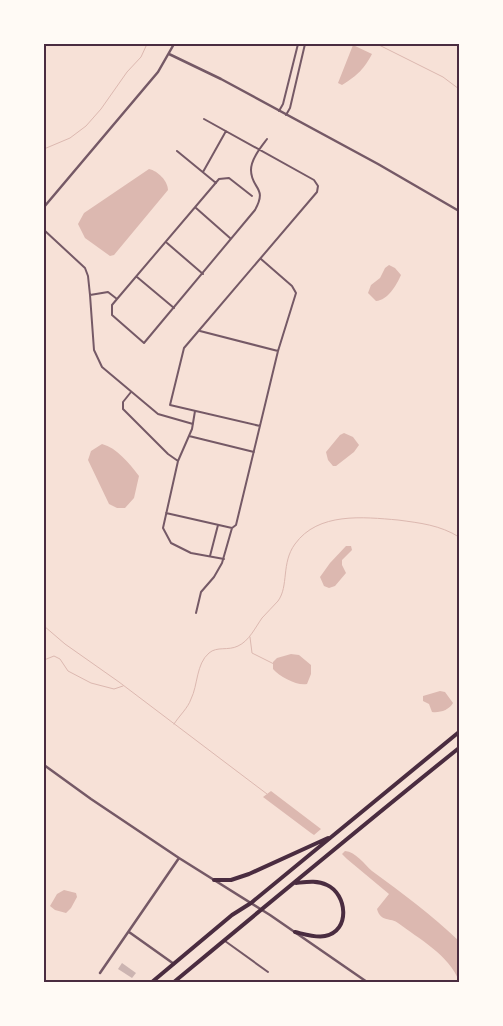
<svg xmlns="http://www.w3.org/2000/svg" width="503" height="1026" font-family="'Source Sans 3',sans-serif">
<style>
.water{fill:#dcb8b0}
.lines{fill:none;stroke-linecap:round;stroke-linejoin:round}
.stream{stroke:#dcb8b0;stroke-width:1}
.building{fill:#ccb4b1}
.minor{stroke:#755966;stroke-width:2}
.tertiary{stroke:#755966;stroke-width:2.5}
.trunk{stroke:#4a2c40;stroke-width:4}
.neatline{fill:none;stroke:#4a2c40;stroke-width:2}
</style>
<rect width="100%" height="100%" fill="#f7e1d7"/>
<path class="water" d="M353,45L372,54C364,69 358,75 342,85L338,83Z
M149,169C158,171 168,181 168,190L114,255L110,256L85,238L78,224L84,213Z
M389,265L395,268L401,275C396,286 388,300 376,301L368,293L371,285L380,278L385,268Z
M344,433L353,437L359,445L354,452L336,466H333L328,460L326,452L340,435Z
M102,444C117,448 129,463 139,476L134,498L125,508H117L109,504L88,460L91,451Z
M346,546H351L352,550L342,560V565L346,573L335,586L329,588L324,586L320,577L330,563Z
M291,654L299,655L311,665V674L307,684C297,686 280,677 273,669V662L277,658Z
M440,691L445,692L453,703C449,710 440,713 432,712L429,704L423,701V696Z
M271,791L321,829L314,835L311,833L263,797Z
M345,851C356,852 364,864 372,871C402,893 432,915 459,941V981C450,956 418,938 398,923C391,917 381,923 377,909L389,894L347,859L342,854Z
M64,890L76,893L77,897L71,908L66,913L55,910L50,906L57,894Z"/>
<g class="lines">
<path class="stream" d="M377,44L443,77L459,89
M44,149L70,138L86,126L101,109L127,72L141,57L147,44
M44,626L65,644L119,682L267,794
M250,637L252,653L274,664
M44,660L54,656L60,659L68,671L91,683L114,689L123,686
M174,724C179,716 188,708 191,699C198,685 196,664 209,653C217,646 228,651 238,646C249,641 255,628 262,618C267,612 273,607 278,601C289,586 281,563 295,544C318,512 363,517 398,520C420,523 440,525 459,537"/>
</g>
<path class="building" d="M122,963L136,973L132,978L118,969Z"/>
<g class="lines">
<path class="minor" d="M279,111L283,104L298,44
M286,115L290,108L305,44
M204,119L314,180L318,186L317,192L184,348L170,405L260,426
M177,151L216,183
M203,172L226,131
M196,208L230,238
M44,230L85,268L88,276L90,295L94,350L102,367L158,414L193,424
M167,243L203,274
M137,277L174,308
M90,295L108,292L117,299L219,179L229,178L252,196
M117,299L112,305V315L144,343L255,210C268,187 251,189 251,170C251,159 261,147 267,139
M200,331L278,351
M131,392L123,402V409L168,454L178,461
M195,411L192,429L178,461L163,528L171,543L191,553L224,559
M189,436L254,452
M166,513L232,528
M210,556L218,525
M196,613L201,592L214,577L222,563L232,528L236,525L278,351L296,293L292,286L261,259
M225,941L268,972"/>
<path class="tertiary" d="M169,54L221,79L378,164L459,211
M44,207L158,72L174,44
M44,765L91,799L179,858L270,915L367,982
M129,932L174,964
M100,973L179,858"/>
<path class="trunk" d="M214,880H231L249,874L328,838
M295,932C304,934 316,938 325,936C351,931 347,894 327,885C317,880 306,882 296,883
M152,982L232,915L251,903L459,732
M174,982C268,904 363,825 459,748"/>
</g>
<rect width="503" height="1026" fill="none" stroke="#fffaf5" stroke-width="90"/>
<rect x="45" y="45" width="413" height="936" class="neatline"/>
</svg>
